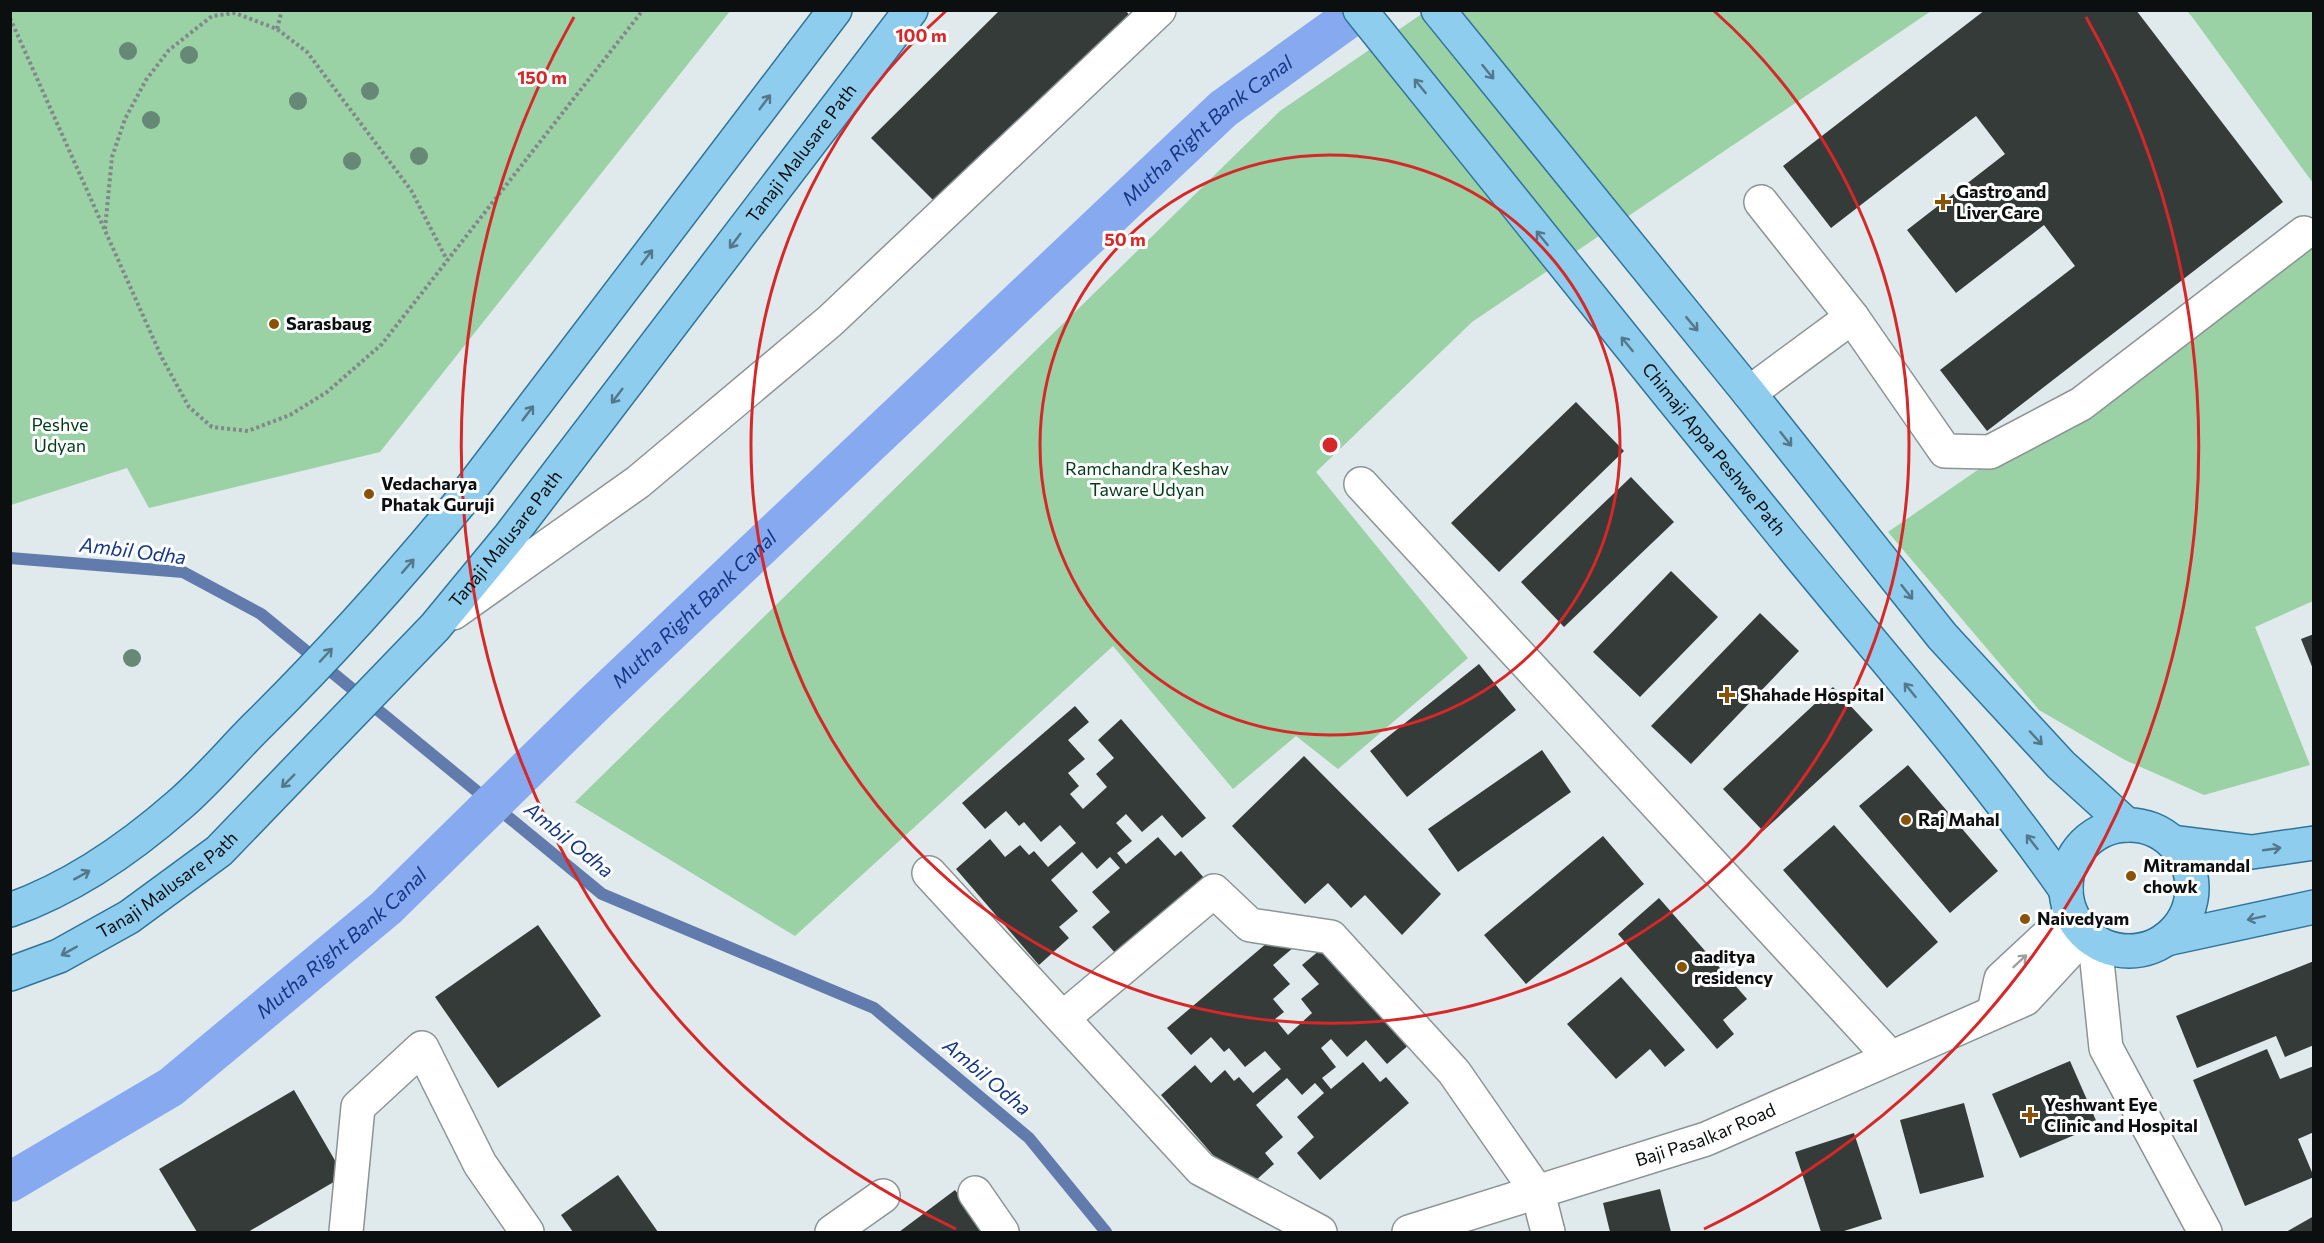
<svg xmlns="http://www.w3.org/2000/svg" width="2324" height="1243" font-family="Commissioner,sans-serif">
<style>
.green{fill:#9ad1a5}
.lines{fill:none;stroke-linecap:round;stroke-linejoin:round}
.stream{stroke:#617bac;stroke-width:12}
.canal{stroke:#86a9ef;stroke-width:40}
.building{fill:#343b39}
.minor-casing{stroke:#8c9495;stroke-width:36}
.major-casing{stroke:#2f7599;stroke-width:36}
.path{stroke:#82888a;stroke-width:4;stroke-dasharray:3 3;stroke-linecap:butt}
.minor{stroke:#fff;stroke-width:33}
.major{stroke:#8ecdee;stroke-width:33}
.tree{fill:#658976}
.oneway{stroke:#54788a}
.oneway2{stroke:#9e9f9f}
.ring{fill:none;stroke:#d62828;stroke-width:3}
.poi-dot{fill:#895204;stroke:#fff;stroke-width:2}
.labels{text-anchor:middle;stroke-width:6;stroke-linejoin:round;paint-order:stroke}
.street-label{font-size:18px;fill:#0c0f10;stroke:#fff}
.poi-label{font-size:18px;font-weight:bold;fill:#0c0f10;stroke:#fff;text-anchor:start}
.park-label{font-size:18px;fill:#013a17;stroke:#fff}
.water-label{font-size:20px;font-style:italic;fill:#153786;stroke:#fff}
.centre{fill:#d62828;stroke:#fff;stroke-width:3}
.ring-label{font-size:18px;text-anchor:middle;font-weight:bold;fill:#d62828;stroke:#fff;stroke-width:6;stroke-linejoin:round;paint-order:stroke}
</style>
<rect width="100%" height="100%" fill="#e0e9eb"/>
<path class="green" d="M11,10H730V11L380,452L149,508L127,468L11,505Z
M1426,11H1931L1472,322L1316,472L1468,658L1338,769L1296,736L1233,789L1113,646L795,936L575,802L1280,111Z
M2187,11H2313V183L2193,18Z
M2313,238V601L2255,627L2310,765L2204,795L2125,760L2039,710L1888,532Z"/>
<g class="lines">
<path class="stream" d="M10,558L183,572L261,614L602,894L874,1008L1029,1138L1106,1232"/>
<path class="canal" id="s1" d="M10,1182L171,1087L386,908L595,703L1223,109L1360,10"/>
</g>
<path class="building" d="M1000,10H1125L1135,21L943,210L871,138Z
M1985,10H2136L2283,202L1987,431L1940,370L2075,266L2044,225L1956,293L1907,230L2005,154L1976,116L1831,228L1783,166Z
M1576,402L1624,451L1499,572L1451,523Z
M1631,477L1674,522L1564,627L1521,582Z
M1671,571L1718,617L1640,697L1593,652Z
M1760,613L1799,651L1691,764L1651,726Z
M2314,634V669H2313L2301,639Z
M1479,664L1516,710L1407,797L1370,751Z
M1833,687L1873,730L1763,831L1723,789Z
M1075,706L1089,722L1068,740L1085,759L1068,773L1079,786L1070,794L1083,809L1107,787L1096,774L1114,758L1098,740L1121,719L1206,818L1182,838L1162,815L1142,832L1126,814L1116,823L1132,841L1117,853L1126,864L1158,837L1175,856L1181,851L1204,878L1116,954L1092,927L1110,912L1092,892L1120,868L1110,857L1097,869L1082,852L1051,880L1078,911L1059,927L1069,938L1039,965L956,869L990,839L1005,857L1020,845L1029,855L1034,851L1048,867L1076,843L1060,825L1041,842L1024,822L1019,826L1006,811L985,829L962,803Z
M1542,750L1571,792L1458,872L1428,829Z
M1304,756L1441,894L1402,935L1365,895L1351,908L1328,883L1305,904L1232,826Z
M1908,765L1998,871L1950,913L1859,806Z
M1834,825L1938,942L1887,988L1783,870Z
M1603,836L1644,884L1526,984L1484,935Z
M1659,898L1747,999L1723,1020L1734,1034L1717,1049L1618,934Z
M538,925L601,1016L498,1088L435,997Z
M1280,932L1294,947L1273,965L1290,984L1273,999L1284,1012L1275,1019L1288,1035L1312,1013L1301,999L1319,984L1302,965L1326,945L1411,1043L1387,1064L1366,1040L1347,1057L1331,1039L1321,1048L1336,1067L1322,1078L1331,1089L1363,1062L1380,1082L1386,1077L1409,1103L1320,1180L1297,1153L1314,1137L1297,1117L1324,1093L1315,1083L1302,1095L1287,1078L1256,1105L1283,1137L1265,1153L1274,1164L1244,1191L1161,1095L1195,1065L1211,1083L1225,1070L1234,1081L1239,1077L1253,1093L1281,1069L1265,1051L1245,1067L1229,1048L1224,1052L1211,1037L1191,1055L1167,1028Z
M2314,961V1045L2285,1057L2276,1036L2197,1068L2176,1016Z
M1621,977L1685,1050L1665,1067L1650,1049L1616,1079L1567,1024Z
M2267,1049L2280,1079L2314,1066V1132L2298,1139L2314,1177L2245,1206L2193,1080Z
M2070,1061L2098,1125L2020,1158L1992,1094Z
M294,1090L344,1176L248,1232H197L159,1169Z
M1964,1103L1984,1177L1920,1194L1900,1120Z
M1854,1133L1882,1219L1841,1232H1821L1795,1152Z
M618,1175L658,1232H573L561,1215Z
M1660,1189L1671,1232H1610L1603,1203Z
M955,1190L987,1232H899Z
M2314,1216V1232H2286Z"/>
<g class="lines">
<g class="minor-casing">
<g id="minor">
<path d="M1761,202L1852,317"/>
<path d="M1749,393L1852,317L1945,451L1990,452L2081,404L2304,233"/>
<path d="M1361,484L1890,1057"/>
<path d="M453,613L638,482L830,321L1159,10"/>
<path d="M929,873L1201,1169L1320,1232"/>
<path d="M2095,942L2106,1048L2205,1232"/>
<path d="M1994,1011L2001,979L2071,914"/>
<path d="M1063,1018L1214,891L1250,925L1331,937L1454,1072L1538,1193L1548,1232"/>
<path d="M975,1193L1002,1232"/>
<path d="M346,1232L358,1107L422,1048L480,1164L527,1232"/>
<path d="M832,1232L883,1196"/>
<path id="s2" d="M1409,1232L1706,1139L2025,999L2085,934"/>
</g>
</g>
<g class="major-casing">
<g id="major">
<path id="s3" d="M1360,10C1502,188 1644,364 1787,540C1881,655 1981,768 2066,890"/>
<path d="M1438,10L1749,393L1942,636L2061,765L2127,825"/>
<circle cx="2129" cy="888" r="63"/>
<path d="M2172,842L2252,852L2314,843"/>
<path d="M10,910C72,888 130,848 179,805C207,781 230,753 256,727C329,655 398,578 463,499L835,10"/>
<path d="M2166,939L2314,907"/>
<path id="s4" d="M10,974L59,956L129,917L219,851L435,627L510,536L911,10"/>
</g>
</g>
<path class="path" d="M10,18L162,358L189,407L212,427L248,431L290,415L327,392L382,344L643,10
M277,29L282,10
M105,229L112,157L125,119L146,80L169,50L212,16L235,13L277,29L307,52L411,190L447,260"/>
<use href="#minor" class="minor"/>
<use href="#major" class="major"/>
</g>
<g class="tree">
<circle cx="128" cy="51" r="9"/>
<circle cx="189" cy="55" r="9"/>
<circle cx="370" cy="91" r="9"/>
<circle cx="298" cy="101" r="9"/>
<circle cx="151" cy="120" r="9"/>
<circle cx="419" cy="156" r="9"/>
<circle cx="352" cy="161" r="9"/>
<circle cx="132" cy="658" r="9"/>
</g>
<defs><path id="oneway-shaft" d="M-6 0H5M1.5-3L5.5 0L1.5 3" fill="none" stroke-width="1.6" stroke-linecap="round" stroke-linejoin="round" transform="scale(1.5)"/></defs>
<g class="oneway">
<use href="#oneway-shaft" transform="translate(1488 72) rotate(51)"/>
<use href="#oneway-shaft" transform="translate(1420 86) rotate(-129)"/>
<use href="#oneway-shaft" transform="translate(765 102) rotate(-53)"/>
<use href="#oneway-shaft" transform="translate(1542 238) rotate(-129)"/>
<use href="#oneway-shaft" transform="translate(735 241) rotate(127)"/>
<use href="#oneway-shaft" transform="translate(647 257) rotate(-53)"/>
<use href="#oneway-shaft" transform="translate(1692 324) rotate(50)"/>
<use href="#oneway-shaft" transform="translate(1627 344) rotate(-129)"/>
<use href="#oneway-shaft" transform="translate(617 396) rotate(127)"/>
<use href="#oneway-shaft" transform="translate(528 413) rotate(-53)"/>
<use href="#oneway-shaft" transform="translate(1786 439) rotate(52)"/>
<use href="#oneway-shaft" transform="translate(408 566) rotate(-49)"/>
<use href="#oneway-shaft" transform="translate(1907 592) rotate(52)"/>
<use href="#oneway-shaft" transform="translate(326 655) rotate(-47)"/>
<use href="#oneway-shaft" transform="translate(1910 690) rotate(-129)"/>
<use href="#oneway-shaft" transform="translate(2036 738) rotate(47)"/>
<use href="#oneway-shaft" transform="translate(288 781) rotate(135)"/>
<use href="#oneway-shaft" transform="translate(2032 842) rotate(-128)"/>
<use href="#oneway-shaft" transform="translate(2272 849) rotate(-8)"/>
<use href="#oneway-shaft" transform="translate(82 875) rotate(-29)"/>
<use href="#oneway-shaft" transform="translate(2256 918) rotate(168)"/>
<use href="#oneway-shaft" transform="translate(69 951) rotate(151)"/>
</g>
<use class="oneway2" href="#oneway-shaft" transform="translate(2020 961) rotate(-43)"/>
<g class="ring">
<circle cx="1330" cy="445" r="290"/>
<path d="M1714 11A579 579 0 1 1 946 11"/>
<path d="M956 1229A869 869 0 0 1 574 17M2086 17A869 869 0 0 1 1704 1229"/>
</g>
<g class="poi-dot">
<path d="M1940 193h6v6h6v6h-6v6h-6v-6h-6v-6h6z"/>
<circle cx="274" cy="324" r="6"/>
<circle cx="369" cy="494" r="6"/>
<path d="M1724 686h6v6h6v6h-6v6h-6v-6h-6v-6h6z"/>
<circle cx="1906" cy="820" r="6"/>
<circle cx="2131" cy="876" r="6"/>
<circle cx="2025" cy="919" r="6"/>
<circle cx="1682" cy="967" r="6"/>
<path d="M2027 1106h6v6h6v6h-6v6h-6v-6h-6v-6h6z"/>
</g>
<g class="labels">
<g class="street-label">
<text dy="6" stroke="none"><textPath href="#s4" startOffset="1154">Tanaji Malusare Path</textPath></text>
<text dy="6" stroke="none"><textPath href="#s3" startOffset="564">Chimaji Appa Peshwe Path</textPath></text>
<text dy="6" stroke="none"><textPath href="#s4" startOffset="668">Tanaji Malusare Path</textPath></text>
<text dy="6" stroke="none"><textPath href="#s4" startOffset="182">Tanaji Malusare Path</textPath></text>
<text dy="6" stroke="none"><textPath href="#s2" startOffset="312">Baji Pasalkar Road</textPath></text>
</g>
<g class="poi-label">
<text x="1956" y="198">Gastro and<tspan x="1956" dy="21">Liver Care</tspan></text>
<text x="286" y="330">Sarasbaug</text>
<text x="381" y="490">Vedacharya<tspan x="381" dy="21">Phatak Guruji</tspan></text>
<text x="1740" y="701">Shahade Hospital</text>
<text x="1918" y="826">Raj Mahal</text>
<text x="2143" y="872">Mitramandal<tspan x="2143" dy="21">chowk</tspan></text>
<text x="2037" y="925">Naivedyam</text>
<text x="1694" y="963">aaditya<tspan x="1694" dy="21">residency</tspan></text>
<text x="2044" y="1111">Yeshwant Eye<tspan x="2044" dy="21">Clinic and Hospital</tspan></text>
</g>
<g class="park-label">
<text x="60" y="431">Peshve<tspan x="60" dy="21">Udyan</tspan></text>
<text x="1147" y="475">Ramchandra Keshav<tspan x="1147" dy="21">Taware Udyan</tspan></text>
</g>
<g class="water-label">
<text dy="7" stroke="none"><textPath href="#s1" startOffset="1598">Mutha Right Bank Canal</textPath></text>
<text transform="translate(133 551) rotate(7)" y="7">Ambil Odha</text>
<text dy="7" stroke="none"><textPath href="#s1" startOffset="896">Mutha Right Bank Canal</textPath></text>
<text transform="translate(569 840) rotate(39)" y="7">Ambil Odha</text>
<text dy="7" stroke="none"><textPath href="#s1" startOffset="410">Mutha Right Bank Canal</textPath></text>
<text transform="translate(987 1077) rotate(40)" y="7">Ambil Odha</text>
</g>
</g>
<circle cx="1330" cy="445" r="9" class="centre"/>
<g class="ring-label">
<text x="921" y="42">100 m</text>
<text x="542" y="84">150 m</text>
<text x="1125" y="246">50 m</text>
</g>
<rect width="2324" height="1243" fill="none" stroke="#0c0f10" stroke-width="24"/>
</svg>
